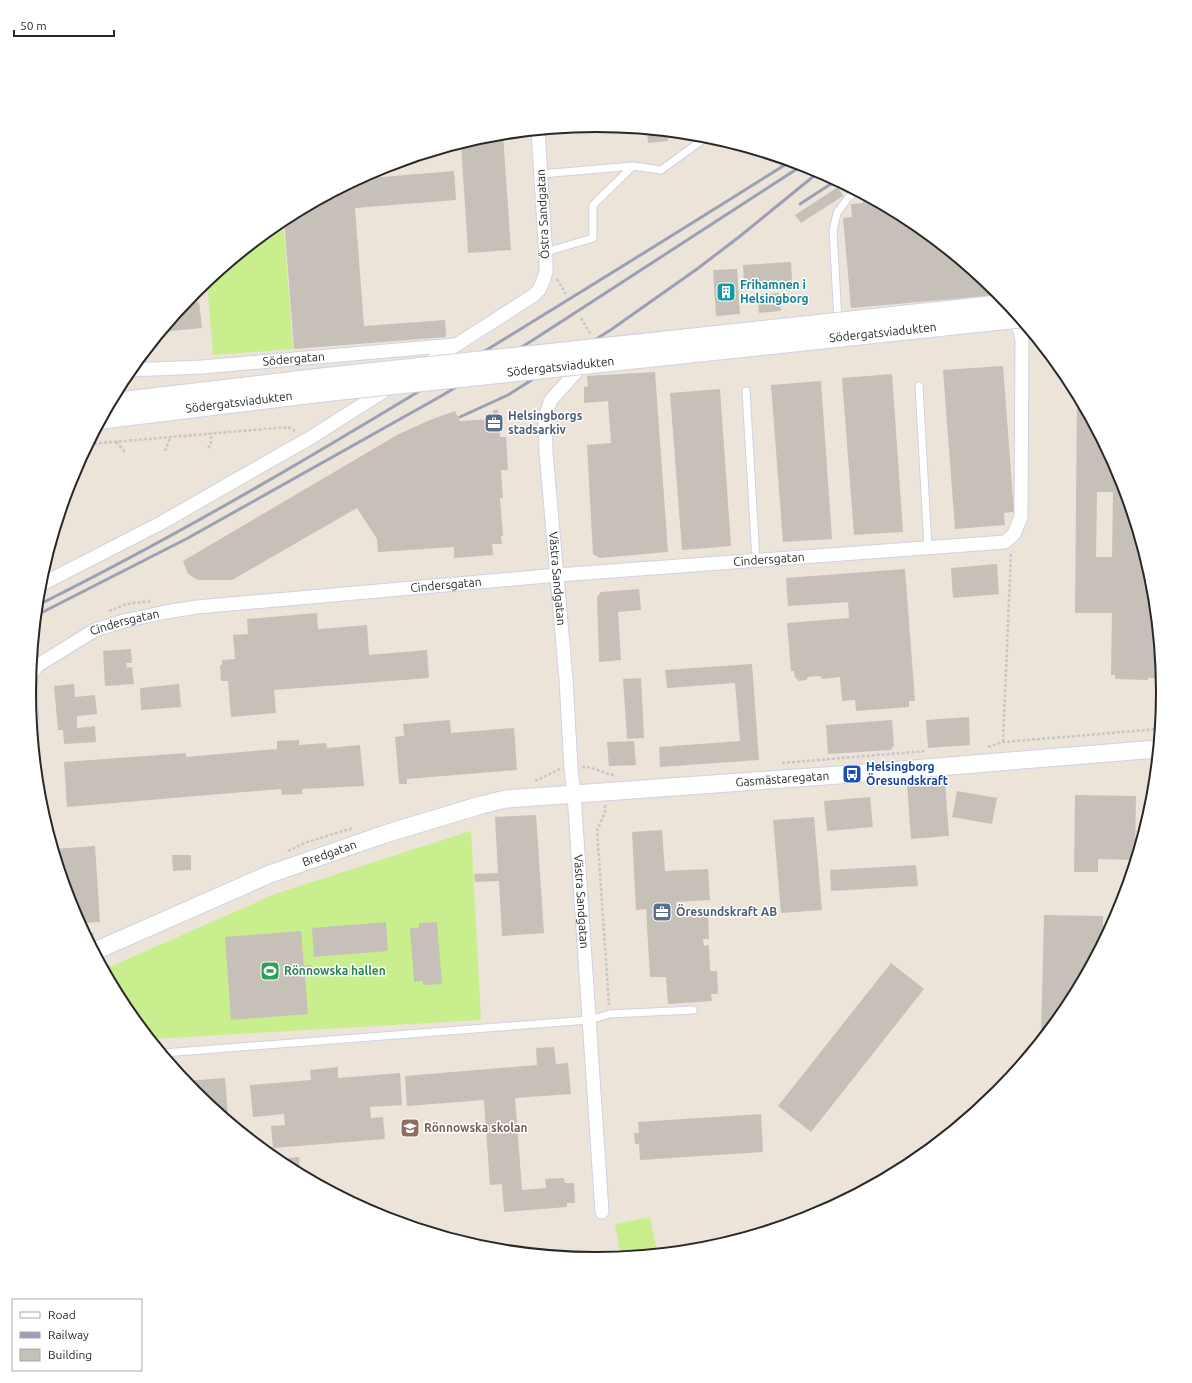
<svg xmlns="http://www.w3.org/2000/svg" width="1192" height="1383" font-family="Ubuntu,sans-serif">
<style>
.pitch{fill:#c8ee8d}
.building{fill:#c7c0b9;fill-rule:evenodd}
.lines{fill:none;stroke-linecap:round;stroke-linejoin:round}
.service-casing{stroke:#ced3e3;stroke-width:9}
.minor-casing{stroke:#ced3e3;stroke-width:15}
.tertiary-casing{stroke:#ced3e3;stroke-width:19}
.secondary-casing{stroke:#ced3e3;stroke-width:21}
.path{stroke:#c7c7c7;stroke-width:2.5;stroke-dasharray:3 2;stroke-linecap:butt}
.service{stroke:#fff;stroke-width:7}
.minor{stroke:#fff;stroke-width:13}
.tertiary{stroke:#fff;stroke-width:17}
.secondary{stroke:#fff;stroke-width:19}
.rail{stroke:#9ca0b4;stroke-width:3}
.secondary-bridge-casing{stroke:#ced3e3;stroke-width:21;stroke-linecap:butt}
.secondary-bridge{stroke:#fff;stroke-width:19}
.labels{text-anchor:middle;stroke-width:3;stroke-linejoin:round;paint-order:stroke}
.street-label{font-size:12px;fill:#282828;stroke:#fff}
.culture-label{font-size:12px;font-weight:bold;fill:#0d838f;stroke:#fff;text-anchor:start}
.service-label{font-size:12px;font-weight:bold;fill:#4e5e75;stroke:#fff;text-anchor:start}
.transit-label{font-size:12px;font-weight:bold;fill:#164399;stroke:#fff;text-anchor:start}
.leisure-label{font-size:12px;font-weight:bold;fill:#27864d;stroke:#fff;text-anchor:start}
.education-label{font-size:12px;font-weight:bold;fill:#785e54;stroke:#fff;text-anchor:start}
.rim{fill:none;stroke:#282828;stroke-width:2}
</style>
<rect width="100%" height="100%" fill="#ece3d9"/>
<path class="pitch" d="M283,219L293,349L213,355L207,281Z
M471,831L481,1020L151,1039L124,1006L105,969L275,894Z
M650,1217L657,1253L621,1256L615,1224Z"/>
<path class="building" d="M647,130L667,132L668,141L648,143Z
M503,134L511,250L468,253L461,143L486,135Z
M454,171L456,200L355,208L364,326L445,320L446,337L294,349L284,218L358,179Z
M838,187L843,196L801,223L795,215Z
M863,194L911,220L997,291L998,295L851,308L843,218L852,217L851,204L863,203Z
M791,262L792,281L744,284L743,265Z
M737,269L740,314L716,316L713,270Z
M779,293L781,311L759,313L757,295Z
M199,302L202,328L161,332L185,303Z
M1003,366L1014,512L1004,513L1005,525L955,529L943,370Z
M655,372L668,552L600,558L593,554L587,445L611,443L608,401L584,403V387L588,386L587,376Z
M892,374L903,532L854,535L842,378Z
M821,381L832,539L783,542L771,385Z
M720,389L731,546L682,550L670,393Z
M1077,395L1120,475L1152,581L1162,678H1148V680L1115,679V675H1111L1112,613H1075ZM1097,492H1113L1112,557H1096Z
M493,410H498L500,437H506L508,470H501L503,498H500L503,536H501L502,544H492L493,555L454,558V547L378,552L377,539L357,508L232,580H198L188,574L183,561L397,435L430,420L455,411L460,421L493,419Z
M997,564L999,594L953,598L951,568Z
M905,569L915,701H909V707L856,711L855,700L842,701L840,677L822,679L820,676L808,677L806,680L799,681L795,677L794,671H791L787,623L849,618L848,602L788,606L786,578Z
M639,589L641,610L618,612L621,660L599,662L597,597L601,592Z
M317,613L318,629L367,625L369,655L427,650L429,678L274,690L276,713L231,717L228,681H221L220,665H222V660L235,659L233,635L248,634L247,619Z
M131,649L132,663H126L127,668L132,667L134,684L105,686L103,651Z
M752,664L759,760L660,767L659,747L740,741L735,683L667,688L665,670Z
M641,678L644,738L627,739L623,679Z
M74,684L75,697L95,695L97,714L77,716V728L95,726L96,742L64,744L63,730H58L54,686Z
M179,684L181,707L141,710L140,688Z
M969,717L970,745L928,748L926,720Z
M450,720L451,733L514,728L517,770L407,779V784H399L395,737L404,736L403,724Z
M892,720L894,745L891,750L828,754L826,725Z
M299,740V745L326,743L327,748L360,745L364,786L302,789V794L282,795L281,789L67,807L64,762L186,753V757L277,749V741Z
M634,741L636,765L609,766L607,742Z
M945,782L949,836L911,839L907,785Z
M957,791L997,798L992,824L952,817Z
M1075,795L1136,796L1135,860L1098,859V872H1074Z
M870,797L873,827L827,831L824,801Z
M536,815L544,933L502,936L499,881L475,882L474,874L498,873L495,817Z
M814,817L822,910L781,913L773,820Z
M662,830L665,871L708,869L710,900L676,902L677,917L708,915L709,939H703L704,946L709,945L710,971H717L718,994H711L712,1001L668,1004L666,977H650L646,909L636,910L632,832Z
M95,846L100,922L80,923L72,908L54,849Z
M172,855H191V870L173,871Z
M916,865L918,886L831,891L830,870Z
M1044,915L1103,916V940L1067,1007L1041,1038Z
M386,922L388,951L314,957L312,928Z
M437,922L442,984L423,985V981L414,982L410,928H419V923Z
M301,931L304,966L311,965L312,977H305L308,1014L231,1020L225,937Z
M891,963L924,989L811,1132L778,1106Z
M554,1047L556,1064L568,1063L571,1094L515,1098L522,1190L546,1188L545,1179L564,1178L565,1183H574L575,1203H567V1207L504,1212L502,1184L490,1185L484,1100L407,1106L405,1076L537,1065L536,1048Z
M338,1067V1078L400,1073L402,1105L370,1107L371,1118L383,1117L385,1139L273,1148L271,1126L285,1125L284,1114L253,1117L250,1085L311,1080L310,1070Z
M225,1078L228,1115L223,1116L195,1092L186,1081Z
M761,1114L763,1152L640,1160L639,1144H635L634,1133H639L638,1122Z
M299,1157L300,1173L276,1159Z"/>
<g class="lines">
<g class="service-casing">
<path id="service" d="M541,174L633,166L661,170L708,136
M546,252L593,238V205L633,166
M838,321L833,231L837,213L848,198L856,191
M919,386L928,547
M746,391L756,560
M163,1053L589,1020L610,1014L693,1010"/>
</g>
<g class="minor-casing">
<g id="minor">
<path id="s1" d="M585,362L551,400L548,408L545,418L546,453L566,679L571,768L574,794L602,1212"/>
<path d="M425,365L534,295L539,290L543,281L546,272V259L538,130"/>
<path id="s2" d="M130,370L202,367L455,345"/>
<path d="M40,583L46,582L163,522L229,484L310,438L392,386"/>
<path id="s3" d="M32,725L30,679L32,672L38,665L95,630L124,621L166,612L197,607L558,575L1005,542L1014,534L1021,517L1022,340C1020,328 1017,321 1005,316"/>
<path d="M1149,814L1152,802"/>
</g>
</g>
<g class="tertiary-casing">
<g id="tertiary">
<path id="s4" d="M95,951L270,874L385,834L481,805L506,799L852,774L1157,749"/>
</g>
</g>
<g class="secondary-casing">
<g id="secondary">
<path d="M110,403L322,378"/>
<path id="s5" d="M102,419L323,392"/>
</g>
</g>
<path class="path" d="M557,279L566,294
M581,318L590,333
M92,437L99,434
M116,442L126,453
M89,444L288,427L297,432
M208,448L211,444V433
M165,451L171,436
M84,452V456
M109,611L126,604L151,601
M1003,742L1011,553
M988,747L1003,742L1159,729
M782,763L925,751
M582,767C593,766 603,774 614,775
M535,781L560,769
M605,805V813L597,830L609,1005
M288,851L307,842L353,828
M87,935L94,934"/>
<use href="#service" class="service"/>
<use href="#minor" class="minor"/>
<use href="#tertiary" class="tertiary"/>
<use href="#secondary" class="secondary"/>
<path class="rail" d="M800,204L837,180
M460,417L508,395L612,329L697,269L739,237L820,171
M38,605C189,530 333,444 477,356C582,291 687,227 791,161
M37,615L188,538L443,395L533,340L803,165"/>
<g class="secondary-bridge-casing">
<g id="secondary-bridge">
<path d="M322,378L1008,304"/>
<path id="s6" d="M323,392L1020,318"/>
</g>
</g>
<use href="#secondary-bridge" class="secondary-bridge"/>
</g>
<defs>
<g id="building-square" transform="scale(1)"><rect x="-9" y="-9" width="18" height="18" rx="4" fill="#0f9aa8" stroke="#fff"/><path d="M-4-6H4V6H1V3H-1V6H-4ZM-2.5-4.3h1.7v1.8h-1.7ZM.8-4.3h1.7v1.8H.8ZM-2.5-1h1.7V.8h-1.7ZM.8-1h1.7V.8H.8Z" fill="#fff"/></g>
<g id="office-square" transform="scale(1)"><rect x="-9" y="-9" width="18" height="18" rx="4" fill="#5c6f8a" stroke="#fff"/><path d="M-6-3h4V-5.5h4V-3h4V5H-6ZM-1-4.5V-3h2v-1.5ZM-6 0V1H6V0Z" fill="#fff"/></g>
<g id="bus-square" transform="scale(1)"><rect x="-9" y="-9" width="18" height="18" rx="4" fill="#1a4fb4" stroke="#fff"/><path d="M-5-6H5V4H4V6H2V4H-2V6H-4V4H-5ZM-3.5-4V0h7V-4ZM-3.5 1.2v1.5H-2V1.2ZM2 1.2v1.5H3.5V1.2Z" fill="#fff"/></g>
<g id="stadium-square" transform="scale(1)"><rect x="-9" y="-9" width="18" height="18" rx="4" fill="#2e9e5b" stroke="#fff"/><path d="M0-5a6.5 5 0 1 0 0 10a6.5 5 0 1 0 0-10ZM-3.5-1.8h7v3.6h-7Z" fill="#fff"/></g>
<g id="school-square" transform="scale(1)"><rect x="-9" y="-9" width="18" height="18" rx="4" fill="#8d6e63" stroke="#fff"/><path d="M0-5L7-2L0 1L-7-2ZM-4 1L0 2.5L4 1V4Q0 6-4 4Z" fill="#fff"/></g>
</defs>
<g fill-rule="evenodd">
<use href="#building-square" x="726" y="292"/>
<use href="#office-square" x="494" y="423"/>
<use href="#bus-square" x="852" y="774"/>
<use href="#office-square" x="662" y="912"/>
<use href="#stadium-square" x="270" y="971"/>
<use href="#school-square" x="410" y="1128"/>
</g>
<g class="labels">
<g class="street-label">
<text transform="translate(543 214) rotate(-93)" y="4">Östra Sandgatan</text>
<text dy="4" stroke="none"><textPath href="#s6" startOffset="563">Södergatsviadukten</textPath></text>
<text dy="4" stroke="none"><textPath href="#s2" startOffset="164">Södergatan</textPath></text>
<text dy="4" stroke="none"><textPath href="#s6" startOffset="239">Södergatsviadukten</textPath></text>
<text dy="4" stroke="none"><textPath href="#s5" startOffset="138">Södergatsviadukten</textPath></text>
<text dy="4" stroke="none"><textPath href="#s3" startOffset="808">Cindersgatan</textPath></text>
<text dy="4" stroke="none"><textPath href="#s1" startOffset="231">Västra Sandgatan</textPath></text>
<text dy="4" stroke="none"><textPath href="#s3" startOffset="484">Cindersgatan</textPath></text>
<text dy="4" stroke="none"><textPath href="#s3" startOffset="160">Cindersgatan</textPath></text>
<text dy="4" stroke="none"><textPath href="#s4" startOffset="716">Gasmästaregatan</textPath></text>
<text dy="4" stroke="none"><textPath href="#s4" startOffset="254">Bredgatan</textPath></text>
<text dy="4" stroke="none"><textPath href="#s1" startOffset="555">Västra Sandgatan</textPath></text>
</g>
<g class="culture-label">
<text x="740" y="289">Frihamnen i<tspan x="740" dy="14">Helsingborg</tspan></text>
</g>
<g class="service-label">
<text x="508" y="420">Helsingborgs<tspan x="508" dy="14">stadsarkiv</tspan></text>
<text x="676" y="916">Öresundskraft AB</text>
</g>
<g class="transit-label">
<text x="866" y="771">Helsingborg<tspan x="866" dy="14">Öresundskraft</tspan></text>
</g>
<g class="leisure-label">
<text x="284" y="975">Rönnowska hallen</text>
</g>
<g class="education-label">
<text x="424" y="1132">Rönnowska skolan</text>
</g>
</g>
<path d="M0 0H1192V1383H0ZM36 692a560 560 0 1 1 1120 0a560 560 0 1 1-1120 0Z" fill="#fff" fill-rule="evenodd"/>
<path class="rim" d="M36 692a560 560 0 1 1 1120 0a560 560 0 1 1-1120 0Z"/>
<rect x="12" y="1299" width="130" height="72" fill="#ffffff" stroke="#a9a9a9"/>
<rect x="20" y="1312" width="20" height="6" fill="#ffffff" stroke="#a9a9a9"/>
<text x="48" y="1319" font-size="12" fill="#282828">Road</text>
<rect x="20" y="1332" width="20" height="6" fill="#9ca0b4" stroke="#a9a9a9"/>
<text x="48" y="1339" font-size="12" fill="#282828">Railway</text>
<rect x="20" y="1349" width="20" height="12" fill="#c7c0b9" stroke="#a9a9a9"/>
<text x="48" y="1359" font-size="12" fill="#282828">Building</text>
<path d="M14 30v6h100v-6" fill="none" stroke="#282828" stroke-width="2"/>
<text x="20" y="30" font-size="12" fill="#282828" stroke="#ffffff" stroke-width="3" paint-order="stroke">50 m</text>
</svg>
